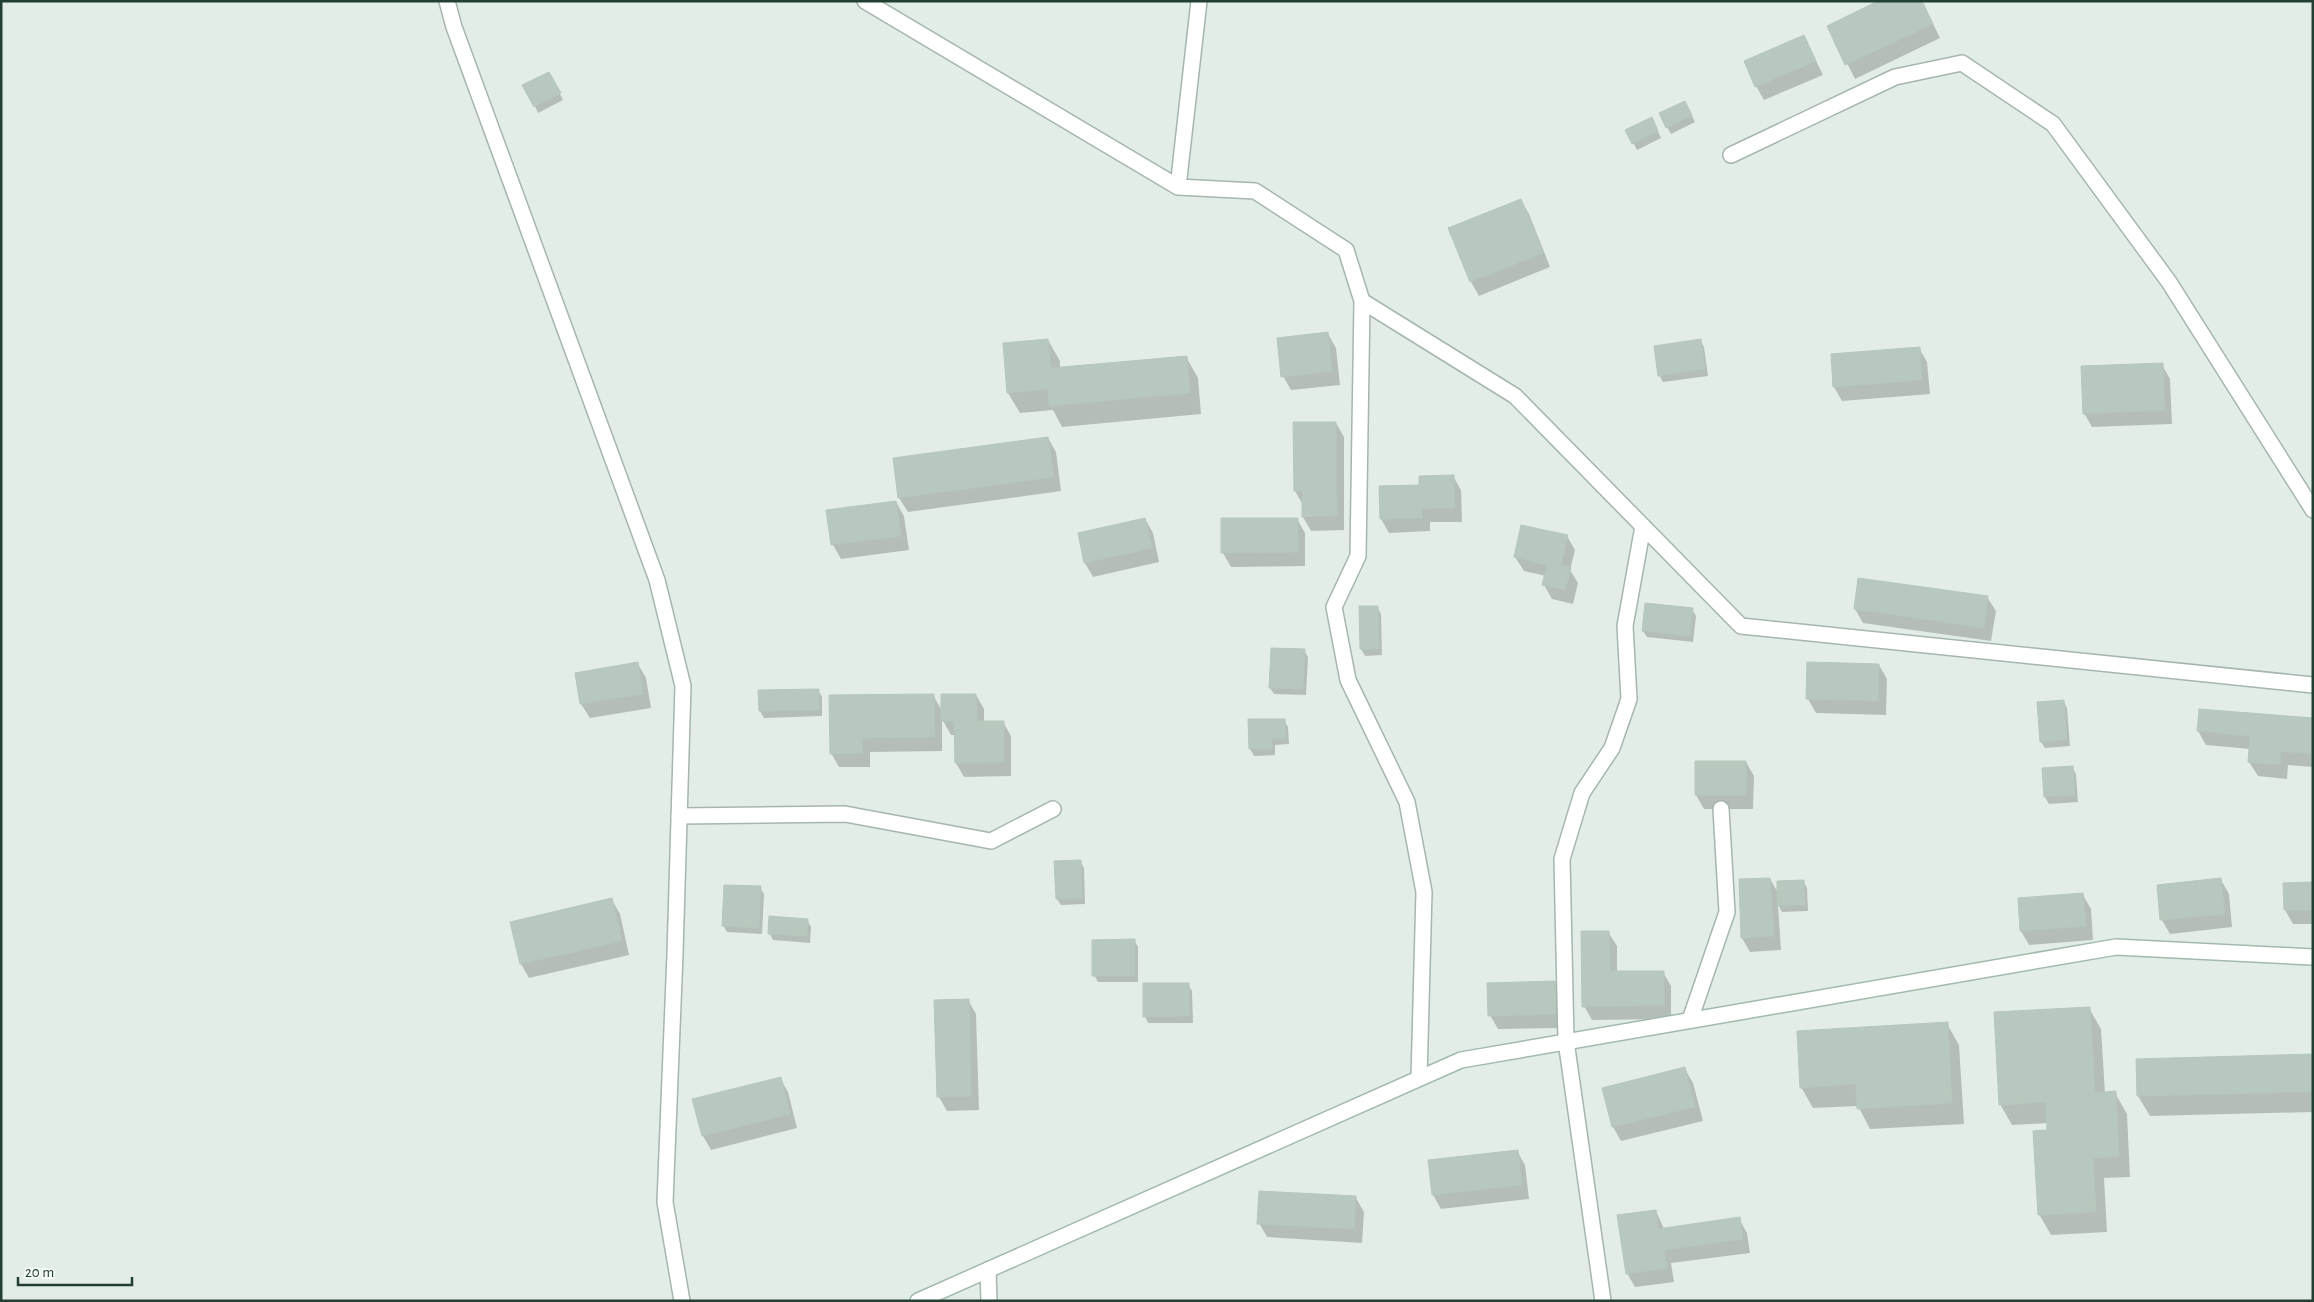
<svg xmlns="http://www.w3.org/2000/svg" width="2314" height="1302" font-family="'Alegreya Sans',sans-serif">
<style>
.shadow{fill:#0003}
.building{fill:#b8c8bf;stroke:#b5c7bc}
.lines{fill:none;stroke-linecap:round;stroke-linejoin:round}
.lane-casing{stroke:#a5b6ad;stroke-width:18}
.street-casing{stroke:#a5b6ad;stroke-width:18}
.secondary-casing{stroke:#a1baac;stroke-width:18}
.lane{stroke:#fff;stroke-width:15}
.street{stroke:#fff;stroke-width:15}
.secondary{stroke:#fff;stroke-width:15}
</style>
<rect width="100%" height="100%" fill="#e3ede7"/>
<path class="shadow" d="M1922,1L1940,38L1855,79L1829,27Z
M1804,36L1823,75L1764,100L1756,86Z
M549,73L563,100L538,113L535,106Z
M1685,102L1695,122L1671,134L1667,127Z
M1655,125L1661,138L1637,150L1627,130Z
M1521,200L1529,214L1550,267L1479,296L1471,282L1450,229Z
M1328,334L1336,348L1340,385L1291,390L1283,376Z
M1048,340L1060,361V368L1186,357L1198,378L1201,414L1062,427L1053,410L1020,413L1008,393Z
M1700,340L1704,347L1708,376L1663,382L1659,375Z
M1919,348L1927,362L1930,394L1842,401L1834,387L1832,356Z
M2162,365L2170,379L2172,424L2092,427L2084,413Z
M1336,423L1344,437V530L1311,531L1303,517V505L1295,491Z
M1048,438L1056,452L1061,491L908,512L899,498Z
M1453,476L1461,490L1462,522H1430V531L1389,533L1381,519L1420,486Z
M896,502L904,516L909,550L841,559L833,545L828,511Z
M1145,519L1153,533L1159,562L1093,577L1085,563L1079,534Z
M1297,519L1305,533V566L1231,567L1223,553Z
M1567,536L1575,550L1570,570L1578,583L1573,604L1552,599L1544,585L1546,576L1524,571L1515,557Z
M1987,597L1996,611L1991,641L1863,623L1855,609Z
M1377,607L1381,614L1382,655L1365,656L1361,649Z
M1692,609L1696,616L1693,642L1647,637L1643,631Z
M1304,650L1308,657L1306,695L1274,694L1270,688Z
M638,664L646,678L651,708L590,718L581,704L577,674Z
M1879,665L1887,679L1886,715L1816,713L1808,699Z
M818,690L822,697V716L764,718L760,711Z
M933,695L942,711L976,695L984,709V722H1003L1011,736V776L964,777L956,763V735H951L942,719V751L870,752V767H839L831,753Z
M2064,702L2067,708L2070,746L2045,748L2041,742Z
M2200,710L2313,720V767L2288,765L2287,779L2258,776L2249,762L2250,749L2206,745L2198,731Z
M1284,720L1288,727L1289,744L1275,745V755L1254,756L1250,749Z
M1697,762H1746L1754,776L1753,809H1704L1696,795Z
M2072,767L2076,774L2078,802L2049,804L2045,797Z
M1080,861L1084,868L1085,904L1061,905L1057,899Z
M1770,879L1778,893L1803,881L1807,888L1808,911L1782,912L1778,905L1781,950L1750,952L1742,938L1740,880Z
M2221,880L2229,894L2232,927L2170,934L2162,920Z
M2313,883V924H2293L2285,910L2284,884Z
M760,888L764,894L762,934L727,932L723,925Z
M2083,895L2091,909L2093,940L2029,945L2021,931L2019,900Z
M612,900L620,914L629,955L529,978L521,964L511,923Z
M807,920L811,927L810,943L773,940L770,934Z
M1608,932L1617,946V972H1663L1671,986V1019L1592,1020L1584,1006Z
M1134,940L1138,947V982H1098L1094,975Z
M1555,983L1563,997L1564,1028L1498,1029L1490,1015Z
M1188,984L1192,991L1193,1023H1148L1145,1016Z
M968,1000L976,1014L979,1110L947,1111L939,1097Z
M2089,1008L2101,1029L2105,1093H2115L2127,1114L2130,1177L2104,1178L2107,1232L2051,1235L2039,1214L2048,1123L2012,1125L2000,1104Z
M1947,1024L1959,1045L1964,1124L1870,1129L1858,1106L1813,1108L1801,1087Z
M2313,1056V1112L2150,1116L2138,1096Z
M1685,1069L1693,1083L1703,1121L1621,1141L1613,1127L1603,1089Z
M780,1078L788,1092L797,1128L711,1150L703,1136L694,1100Z
M1517,1151L1525,1165L1529,1199L1441,1209L1433,1195Z
M1356,1198L1364,1212L1362,1243L1267,1237L1259,1223Z
M1656,1211L1664,1229L1739,1219L1747,1233L1750,1253L1671,1263L1674,1282L1635,1287L1627,1273Z"/>
<path class="building" d="M1878,1H1922L1933,24L1845,65L1827,26Z
M1804,35L1816,61L1755,87L1744,61Z
M549,72L561,93L534,107L522,85Z
M1685,101L1692,115L1666,128L1659,113Z
M1652,117L1658,131L1632,144L1625,130Z
M1521,199L1543,253L1470,282L1448,228Z
M1328,332L1332,371L1281,377L1277,338Z
M1048,339L1051,368L1187,356L1190,393L1049,406L1048,389L1007,393L1003,343Z
M1701,339L1705,369L1658,376L1654,346Z
M1920,347L1922,380L1833,387L1831,354Z
M2163,363L2165,410L2083,414L2081,366Z
M1293,422H1336L1337,516L1302,517V491H1294Z
M1048,437L1054,477L898,498L893,458Z
M1454,475L1455,508L1422,509V518L1380,519L1379,486L1419,485V476Z
M896,501L901,536L831,545L826,510Z
M1145,518L1152,548L1084,563L1078,533Z
M1221,518H1298V552L1221,553Z
M1521,525L1568,535L1561,565L1571,568L1565,590L1542,585L1547,565L1514,557Z
M1858,578L1988,596L1984,628L1854,609Z
M1645,603L1693,608L1690,636L1642,631Z
M1359,606H1378L1379,649H1360Z
M1271,648L1305,649L1303,689L1269,688Z
M638,662L643,694L580,704L575,673Z
M1807,662L1879,664L1878,701L1806,699Z
M819,689V710L759,711L758,690Z
M934,694L935,737L862,738L863,753L830,754L829,695Z
M941,694H976L977,721H1004V762L955,763L954,721H941Z
M2064,700L2067,740L2040,742L2037,702Z
M2199,709L2313,718V754L2281,751L2280,765L2248,762L2250,736L2197,731Z
M1248,719H1285L1286,738H1272V749H1249Z
M1695,761H1746V795H1695Z
M2073,766L2075,795L2044,797L2042,768Z
M1081,860L1082,898L1056,899L1054,861Z
M1770,878L1774,936L1741,938L1739,879Z
M2221,878L2225,914L2160,920L2157,885Z
M1804,880L1805,905H1777V881Z
M2313,882V910H2284L2283,883Z
M724,885L761,886L759,928L722,926Z
M2083,893L2086,926L2020,931L2018,898Z
M612,898L622,941L520,964L510,922Z
M769,916L808,919L807,936L768,934Z
M1581,931H1609L1610,971H1664V1005L1582,1007Z
M1135,939V976H1092V940Z
M1555,981L1556,1014L1488,1016L1487,983Z
M1143,983H1189V1016L1143,1017Z
M969,999L971,1096L937,1097L934,1000Z
M2090,1007L2095,1093L2116,1091L2119,1157L2093,1158L2096,1212L2038,1215L2033,1131L2047,1130L2046,1102L1999,1105L1994,1012Z
M1948,1022L1952,1103L1857,1109L1856,1084L1800,1088L1797,1031Z
M2313,1054V1092L2137,1096L2136,1059Z
M1685,1067L1695,1107L1612,1127L1602,1088Z
M781,1077L790,1114L702,1136L692,1099Z
M1518,1150L1522,1185L1432,1195L1428,1160Z
M1259,1191L1356,1196L1354,1229L1257,1224Z
M1656,1210L1658,1229L1740,1217L1743,1239L1664,1250L1667,1268L1626,1274L1617,1215Z"/>
<g class="lines">
<g class="lane-casing">
<path id="lane" d="M1731,155L1895,77L1962,63L2053,124L2169,282L2313,510
M679,816L845,814L991,841L1053,809
M1690,1020L1727,912L1721,809"/>
</g>
<g class="street-casing">
<path id="street" d="M447,1L454,27L657,580L683,686L675,954L665,1202L682,1301
M865,1L1178,187L1255,191L1346,250L1362,301L1515,396L1741,626L2313,685
M1178,187L1199,1
M1362,301L1358,556L1334,607L1348,680L1407,802L1424,892L1419,1078
M988,1270L989,1301
M1603,1301L1566,1041L1562,859L1582,793L1612,748L1629,699L1625,626L1643,526"/>
</g>
<g class="secondary-casing">
<path id="secondary" d="M918,1301L1461,1060L2116,947L2313,957"/>
</g>
<use href="#lane" class="lane"/>
<use href="#street" class="street"/>
<use href="#secondary" class="secondary"/>
</g>
<rect width="2314" height="1302" fill="none" stroke="#224032" stroke-width="5"/>
<path d="M18 1277v8h114v-8" fill="none" stroke="#224032" stroke-width="2.5"/>
<text x="25" y="1277" font-size="15" fill="#224032" stroke="#f4faf6" stroke-width="4" paint-order="stroke">20 m</text>
</svg>
